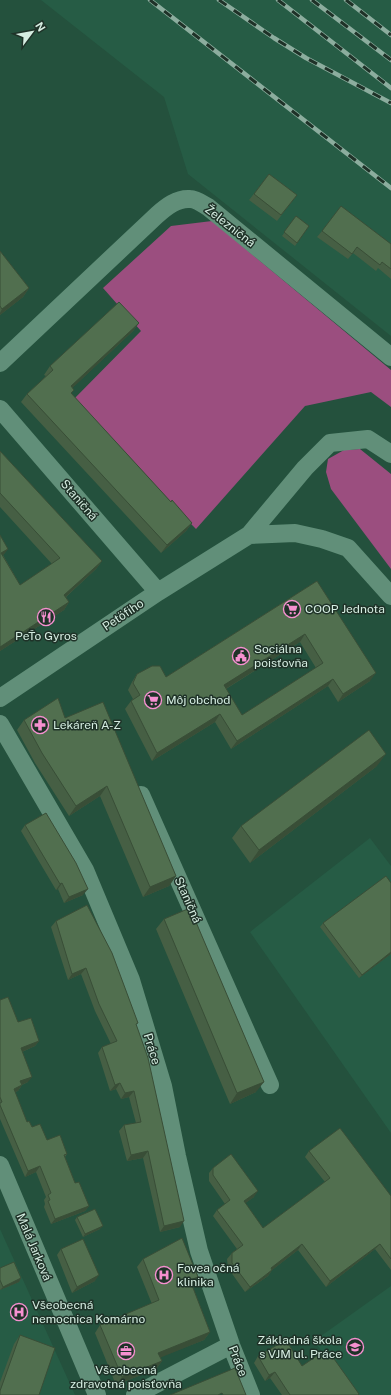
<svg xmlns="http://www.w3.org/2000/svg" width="391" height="1395" font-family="'Public Sans',sans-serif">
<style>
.built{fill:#265c45}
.green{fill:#9b4e7f}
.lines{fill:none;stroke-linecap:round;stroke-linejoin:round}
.minor{stroke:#618f79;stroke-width:18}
.rail-casing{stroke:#8cad9e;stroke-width:4.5}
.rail{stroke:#1f3228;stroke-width:3;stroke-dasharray:9;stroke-linecap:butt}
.wall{fill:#465f44;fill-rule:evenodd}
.shaded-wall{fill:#394e37}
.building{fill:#516f4f;stroke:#394e37;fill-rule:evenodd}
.labels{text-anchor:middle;stroke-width:3;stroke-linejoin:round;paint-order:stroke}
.street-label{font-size:12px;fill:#d5ede1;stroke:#1f3228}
.poi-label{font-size:12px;fill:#d5ede1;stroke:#1f3228;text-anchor:start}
</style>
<rect width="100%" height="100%" fill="#24513d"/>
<path class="built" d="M41,0H391V336L188,174L164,97Z
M370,838L391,866V1133L250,932Z
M0,1229L75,1395H0Z
M391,1286V1395H355L314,1341Z"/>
<path class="green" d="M212,221L391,370V407L371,392L305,406L196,529L71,402L141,331L103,288L171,226Z
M360,449L391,474V569L331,489L326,472L328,459L344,450Z"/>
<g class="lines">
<path class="minor" d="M0,363L157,215C166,207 177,198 190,199C196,199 203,204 208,207L391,357
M0,409L158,592
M249,535L295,533L322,539L348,548L391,596
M0,698L158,592L249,535L305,468L330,443L368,439L391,454
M0,724L85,870L131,980L163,1086L177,1156L199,1251L231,1345L251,1395
M141,795L270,1085
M0,1165L97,1395
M135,1395L231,1345"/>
<g class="rail-casing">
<path id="rail" d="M150,0L391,188
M219,0L274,38L306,58L391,103
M278,0L391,88
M312,0L391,60
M346,0L391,35"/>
</g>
<use href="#rail" class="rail"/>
</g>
<path class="wall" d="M269,174L297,195L277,221L249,200Z
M296,216L309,226L295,246L282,236Z
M322,231L391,244V279L378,268L376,271L353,253L348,259L317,237Z
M0,251L29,288L23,297L0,315Z
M139,323L133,331L72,388L71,394L171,502L192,523L186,531L161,553L21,402L27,394L46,376L44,375L50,366Z
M0,451L102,561L96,569L66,597L69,602L64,610L0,651V535L8,549L3,555L20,585L52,564L0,507Z
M317,581L370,681L338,702L328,686L231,749L215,722L152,761L125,709L131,701L133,699L128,690L132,682L137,674L166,677ZM300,642L316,668L242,715L226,689Z
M65,718L176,876L169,886L143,897L100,796L69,816L35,763L17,730L24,720Z
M377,766L250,863L232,838L241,826Z
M25,825L83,895L64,903L58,889L56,890L21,831Z
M164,919L256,1092L230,1104L156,929Z
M56,921L136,1025L180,1227L160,1232L143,1158L127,1161L119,1131L124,1125L136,1123L129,1097L121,1099L116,1089L110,1091L98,1053L102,1047L111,1044L95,1011L81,974L68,980L51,927Z
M323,923L391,954L359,978L320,927Z
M0,1000L18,1022L39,1041L35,1046L22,1052L28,1082L22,1085L18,1091L15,1092L27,1122L32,1127L47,1140L67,1154L65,1157L75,1183L89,1206L85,1211L51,1224L44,1207L45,1204L44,1200L46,1197L36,1172L25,1177L0,1119Z
M309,1151L391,1196V1270L375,1249L326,1287L298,1250L272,1270L268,1276L245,1292L228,1268L227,1259L232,1253L237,1249L213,1216L217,1210L225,1204L209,1181V1173L213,1168L254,1197L245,1203L263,1228L325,1182L305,1157Z
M77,1217L100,1229L83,1237L75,1220Z
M61,1249L95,1281L72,1293L57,1255Z
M143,1259L192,1285L210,1332L204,1340L160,1357L162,1361L156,1369L116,1385L95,1333L100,1325L152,1304L137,1267Z
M0,1268L21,1278L19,1282L0,1290Z
M20,1335L0,1395V1382L14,1344Z
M258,1356L302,1366L358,1395H282L270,1378L265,1381L254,1363Z"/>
<path class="shaded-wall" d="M29,288L23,297L0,315V313L2,309Z
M139,323L133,331L65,395L71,386Z
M192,523L186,531L161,553L167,545Z
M8,549L2,557L1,553Z
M102,561L96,569L59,603L64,595Z
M69,602L64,610L0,651V647Z
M305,634L300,642L219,693L224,685Z
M376,673L370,681L338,702L343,694Z
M333,679L328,686L231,749L237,741Z
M220,714L215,722L152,761L157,753Z
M386,754L377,766L250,863L259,850Z
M107,786L100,796L69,816L76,806Z
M176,876L169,886L143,897L150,887Z
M62,883L58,889L56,890L60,884Z
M88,889L83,895L64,903L69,897Z
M391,952V954L359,978L362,975Z
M86,968L81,974L68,980L72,974Z
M39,1041L35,1046L17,1054L21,1048Z
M32,1077L28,1082L17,1087L20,1081Z
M264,1082L256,1092L230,1104L237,1093Z
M120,1083L116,1089L110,1091L115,1085Z
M22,1085L18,1091L10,1094L14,1089Z
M134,1091L129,1097L121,1099L125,1093Z
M148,1151L143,1158L127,1161L131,1155Z
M40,1166L36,1172L25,1177L28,1171Z
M258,1191L254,1197L240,1207L244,1201Z
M89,1206L85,1211L51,1224L55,1219Z
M184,1221L180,1227L160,1232L164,1226Z
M103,1226L100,1229L83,1237L85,1234Z
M302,1244L298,1250L267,1274L271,1268Z
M380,1244L375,1249L326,1287L330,1281Z
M272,1270L268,1276L245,1292L250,1287Z
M99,1275L95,1281L72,1293L77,1287Z
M198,1277L192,1285L190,1280Z
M21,1278L19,1282L0,1290L3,1287Z
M210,1332L204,1340L152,1361L158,1353Z
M162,1361L156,1369L116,1385L122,1377Z
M275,1372L270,1378L265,1381L269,1375Z"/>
<path class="building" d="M269,174L297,195L281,215L254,194Z
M341,206L391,244V269L382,262L380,265L357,247L352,254L322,231Z
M296,216L309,226L297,243L284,232Z
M0,251L29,288L2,309L0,306Z
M119,302L139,323L71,386L74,390L71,393L171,502L172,500L192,523L167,545L27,394L53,370L50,366Z
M0,451L102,561L64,595L69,602L0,647V535L8,549L1,553L20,585L60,558L0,493Z
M317,581L376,673L343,694L333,679L237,741L220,714L157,753L131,701L140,695L133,683L137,674L152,666H160L166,677ZM305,634L323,663L242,715L224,685Z
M58,698L65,718L103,702L176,876L150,887L107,786L76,806L42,753L24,720Z
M369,730L386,754L259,850L241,826Z
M46,813L76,863L88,889L69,897L62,883L60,884L25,825Z
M386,876L391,883V952L362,975L323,923Z
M87,905L112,953L138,1023L136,1024L148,1058L184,1221L164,1226L148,1151L131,1155L124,1125L141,1122L134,1091L125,1093L120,1083L115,1085L102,1047L117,1041L99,1004L86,968L72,974L56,921Z
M190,908L264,1082L237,1093L164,919Z
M8,997L18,1022L31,1018L39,1041L21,1048L32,1077L20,1081L22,1085L14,1089L27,1122L29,1121L32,1127L40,1124L47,1140L60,1135L67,1154L64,1155L75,1183L79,1182L89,1206L55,1219L48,1201L50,1200L48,1195L51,1193L40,1166L28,1171L0,1105V1103L2,1102L0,1097V1000Z
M340,1128L391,1196V1259L380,1244L330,1281L302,1244L271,1268L272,1270L250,1287L232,1263V1253L243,1245L217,1210L230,1200L213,1175V1168L231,1154L258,1191L244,1201L263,1228L330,1178L309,1151Z
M95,1209L103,1226L85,1234L77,1217Z
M182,1238L198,1277L190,1280L210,1332L158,1353L162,1361L122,1377L100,1325L159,1300L143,1259Z
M83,1239L99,1275L77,1287L61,1249Z
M14,1262L21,1278L3,1287L0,1280V1268Z
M20,1335L55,1348L39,1395H0V1391Z
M286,1340L302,1366L327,1349L359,1394L358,1395H290L275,1372L269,1375L258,1356Z
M235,1368L246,1395H223L222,1393L218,1395H170Z"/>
<defs>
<g id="supermarket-ring" transform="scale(0.9)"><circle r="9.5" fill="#1f3228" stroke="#f690d0" stroke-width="1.5"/><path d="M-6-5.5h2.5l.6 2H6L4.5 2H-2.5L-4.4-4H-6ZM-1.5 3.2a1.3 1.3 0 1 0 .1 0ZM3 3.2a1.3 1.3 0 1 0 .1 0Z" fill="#f690d0"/></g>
<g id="restaurant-ring" transform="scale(0.9)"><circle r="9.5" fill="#1f3228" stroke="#f690d0" stroke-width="1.5"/><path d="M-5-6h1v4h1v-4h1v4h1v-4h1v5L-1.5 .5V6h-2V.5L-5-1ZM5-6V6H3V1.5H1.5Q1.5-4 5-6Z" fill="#f690d0"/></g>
<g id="civic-ring" transform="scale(0.9)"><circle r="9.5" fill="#1f3228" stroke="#f690d0" stroke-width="1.5"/><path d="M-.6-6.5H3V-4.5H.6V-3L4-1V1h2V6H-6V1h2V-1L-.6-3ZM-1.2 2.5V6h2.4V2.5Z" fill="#f690d0"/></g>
<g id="pharmacy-ring" transform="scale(0.9)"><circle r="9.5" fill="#1f3228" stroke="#f690d0" stroke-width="1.5"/><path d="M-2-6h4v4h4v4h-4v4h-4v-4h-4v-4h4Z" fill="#f690d0"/></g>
<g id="hospital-ring" transform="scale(0.9)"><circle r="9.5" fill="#1f3228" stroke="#f690d0" stroke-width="1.5"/><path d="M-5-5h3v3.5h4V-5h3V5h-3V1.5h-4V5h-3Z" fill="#f690d0"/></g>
<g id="school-ring" transform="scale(0.9)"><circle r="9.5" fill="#1f3228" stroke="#f690d0" stroke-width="1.5"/><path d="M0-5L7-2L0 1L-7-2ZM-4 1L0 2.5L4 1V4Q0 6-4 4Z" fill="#f690d0"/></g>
<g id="office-ring" transform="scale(0.9)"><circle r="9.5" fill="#1f3228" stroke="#f690d0" stroke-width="1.5"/><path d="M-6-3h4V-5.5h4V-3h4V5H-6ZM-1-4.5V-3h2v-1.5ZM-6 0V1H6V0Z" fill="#f690d0"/></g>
</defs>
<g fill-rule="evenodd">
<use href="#supermarket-ring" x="292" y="609"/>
<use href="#restaurant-ring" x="46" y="617"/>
<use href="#civic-ring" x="241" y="656"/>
<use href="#supermarket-ring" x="153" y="700"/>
<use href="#pharmacy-ring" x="40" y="725"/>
<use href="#hospital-ring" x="164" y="1275"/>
<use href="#hospital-ring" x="19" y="1312"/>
<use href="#school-ring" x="355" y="1347"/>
<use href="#office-ring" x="126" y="1351"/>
</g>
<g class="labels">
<g class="street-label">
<text transform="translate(230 226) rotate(38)" y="4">Železničná</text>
<text transform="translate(79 500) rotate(49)" y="4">Staničná</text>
<text transform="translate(123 615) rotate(-34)" y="4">Petöfiho</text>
<text transform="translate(188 900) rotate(66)" y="4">Staničná</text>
<text transform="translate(152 1049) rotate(73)" y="4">Práce</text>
<text transform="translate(34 1247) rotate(67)" y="4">Malá Jarková</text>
<text transform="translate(238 1361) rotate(69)" y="4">Práce</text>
</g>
<g class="poi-label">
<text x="305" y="613">COOP Jednota</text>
<text x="46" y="640" text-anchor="middle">PeŤo Gyros</text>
<text x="254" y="653">Sociálna<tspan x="254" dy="14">poisťovňa</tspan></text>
<text x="166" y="704">Môj obchod</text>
<text x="53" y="729">Lekáreň A-Z</text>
<text x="177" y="1272">Fovea očná<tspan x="177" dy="14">klinika</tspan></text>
<text x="32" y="1309">Všeobecná<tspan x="32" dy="14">nemocnica Komárno</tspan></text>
<text x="342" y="1344" text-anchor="end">Základná škola<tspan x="342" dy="14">s VJM ul. Práce</tspan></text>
<text x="126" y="1374" text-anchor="middle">Všeobecná<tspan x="126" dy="14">zdravotná poisťovňa</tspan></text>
</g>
</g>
<g transform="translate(32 32) rotate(58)" stroke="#1f3228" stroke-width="3" paint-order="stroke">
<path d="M0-3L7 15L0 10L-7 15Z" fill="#d5ede1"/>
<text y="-6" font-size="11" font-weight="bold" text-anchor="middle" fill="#d5ede1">N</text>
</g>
</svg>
